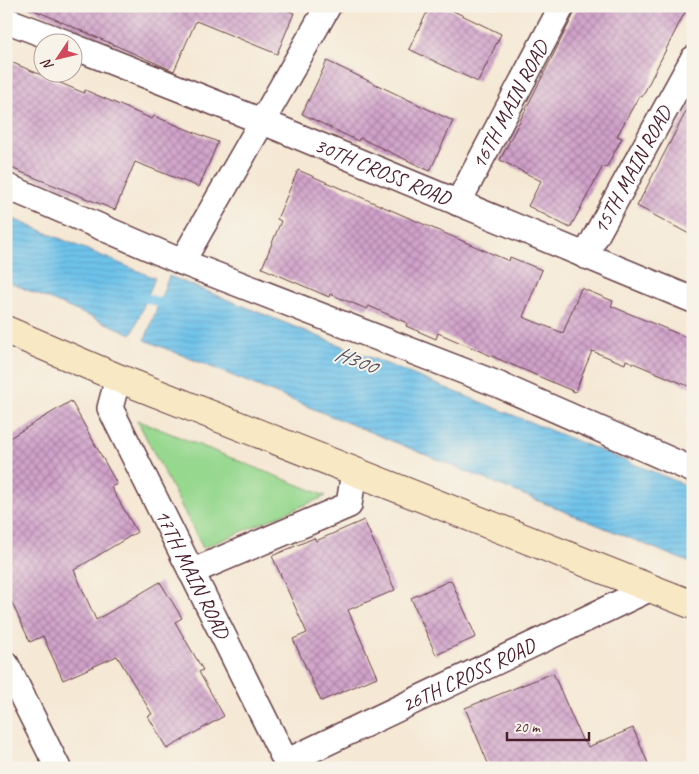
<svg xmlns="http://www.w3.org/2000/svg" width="699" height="774" font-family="Caveat,sans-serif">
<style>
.park{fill:#97d88f;stroke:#707c5d}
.water{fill:url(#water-rules);stroke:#5c708a}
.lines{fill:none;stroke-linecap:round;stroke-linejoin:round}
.stream{stroke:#6dc2ea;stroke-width:9}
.building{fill:url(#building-cross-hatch)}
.street-casing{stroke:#643d44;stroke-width:28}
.secondary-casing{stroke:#643d44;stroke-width:30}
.street{stroke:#fff;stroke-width:25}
.secondary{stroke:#f8e8c3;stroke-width:28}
.labels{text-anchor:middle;stroke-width:4;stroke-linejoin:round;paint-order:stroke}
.street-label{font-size:21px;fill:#4a1f2b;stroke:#f7f3e8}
.water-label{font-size:22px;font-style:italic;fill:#545064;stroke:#f7f3e8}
</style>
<defs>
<pattern id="water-rules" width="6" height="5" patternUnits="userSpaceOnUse" patternTransform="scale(1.25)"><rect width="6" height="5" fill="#6dc2ea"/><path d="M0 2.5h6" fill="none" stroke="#60a6c9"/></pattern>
<pattern id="building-cross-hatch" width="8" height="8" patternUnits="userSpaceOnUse" patternTransform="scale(1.25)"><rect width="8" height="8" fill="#d0a2ca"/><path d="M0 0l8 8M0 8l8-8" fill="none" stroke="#ab83a4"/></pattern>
</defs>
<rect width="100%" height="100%" fill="#f7f3e8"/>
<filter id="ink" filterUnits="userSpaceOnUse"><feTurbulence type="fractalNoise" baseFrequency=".02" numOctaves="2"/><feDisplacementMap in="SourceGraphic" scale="10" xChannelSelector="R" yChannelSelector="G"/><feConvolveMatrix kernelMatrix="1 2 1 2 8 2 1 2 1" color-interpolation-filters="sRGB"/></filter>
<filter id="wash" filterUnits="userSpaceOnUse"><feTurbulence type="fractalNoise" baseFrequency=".0096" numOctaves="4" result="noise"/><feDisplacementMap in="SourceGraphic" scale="20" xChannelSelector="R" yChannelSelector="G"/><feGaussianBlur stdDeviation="1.12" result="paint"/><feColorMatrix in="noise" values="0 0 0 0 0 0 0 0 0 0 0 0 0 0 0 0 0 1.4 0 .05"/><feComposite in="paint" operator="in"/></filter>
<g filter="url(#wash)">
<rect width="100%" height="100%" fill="#f5e8d4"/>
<path class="park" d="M137,420L326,496L203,548Z"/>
<path class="water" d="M6,216L155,278L132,334L6,281Z
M169,276L693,488V564L145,340Z"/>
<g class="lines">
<path class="stream" d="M136,294L170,307"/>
</g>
<g id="blocks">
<path class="building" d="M25,6H278L294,13L277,54L196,21L174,71Z
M430,6H443L501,34L478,82L409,49Z
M578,6H688L642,97L639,96L617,136L622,138L606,168L603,166L570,228L528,206L541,181L500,160Z
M6,60L84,93L85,90L152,119L154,116L218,142L199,187L135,162L115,210L6,166Z
M327,61L453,121L430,171L360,138L358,141L302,114Z
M693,98V236L637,206Z
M298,170L509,261L510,257L542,270L523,317L563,333L581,288L613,301L611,306L693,340V388L626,360L625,364L592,351L575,392L438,333L436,339L406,326L407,323L369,306L367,309L330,294L329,297L262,268L281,221L277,219Z
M71,401L117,484L111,487L137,532L74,570L96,620L160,582L182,618L175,622L203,670L199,672L224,716L167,749L148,716L152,714L117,656L63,680L43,636L30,642L6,590V440Z
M364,520L395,590L348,610L377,677L321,701L293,639L307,633L272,556L314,538L316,541Z
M451,580L476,637L436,655L411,598Z
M553,673L583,742L585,741L588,747L633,728L650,768H490L465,708Z"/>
</g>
</g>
<g filter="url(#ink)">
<use href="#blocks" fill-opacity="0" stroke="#643d44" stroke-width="1"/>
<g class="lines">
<g class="street-casing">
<g id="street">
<path d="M6,20L64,42"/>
<path id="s1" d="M72,46L261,121L693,300"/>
<path d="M6,186L182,262L497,384L693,470"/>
<path id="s2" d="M458,203L562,6"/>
<path id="s3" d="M585,256L693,59"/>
<path d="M182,262L328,6"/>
<path id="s4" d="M118,378L110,408L289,768"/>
<path d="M191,572L349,505L354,471"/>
<path d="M6,664L58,768"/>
<path id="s5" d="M286,762L651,588"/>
</g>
</g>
<g class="secondary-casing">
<path id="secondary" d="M6,330L118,378L693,605"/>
</g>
<use href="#street" class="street"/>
<use href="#secondary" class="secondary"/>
</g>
</g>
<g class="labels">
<g class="street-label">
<text dy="7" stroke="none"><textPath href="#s2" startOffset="111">16TH MAIN ROAD</textPath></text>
<text dy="7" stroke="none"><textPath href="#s3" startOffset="98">15TH MAIN ROAD</textPath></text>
<text dy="7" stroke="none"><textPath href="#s1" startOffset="335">30TH CROSS ROAD</textPath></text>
<text dy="7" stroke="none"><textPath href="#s4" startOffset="216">17TH MAIN ROAD</textPath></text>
<text dy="7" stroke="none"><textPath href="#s5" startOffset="202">26TH CROSS ROAD</textPath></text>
</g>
<g class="water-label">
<text transform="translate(356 359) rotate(21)" y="8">H300</text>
</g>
</g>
<rect width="699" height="774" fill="none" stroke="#f7f3e8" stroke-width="25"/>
<g transform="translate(58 58) rotate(235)"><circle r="24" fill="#f7f3e8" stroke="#b29e9c"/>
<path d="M0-4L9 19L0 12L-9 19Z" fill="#d1495b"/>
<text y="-8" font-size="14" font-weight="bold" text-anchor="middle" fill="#4a1f2b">N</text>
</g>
<path d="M507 732v8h82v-8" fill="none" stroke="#4a1f2b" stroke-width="2.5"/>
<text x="514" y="732" font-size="15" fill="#4a1f2b" stroke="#f7f3e8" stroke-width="4" paint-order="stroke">20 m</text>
</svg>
